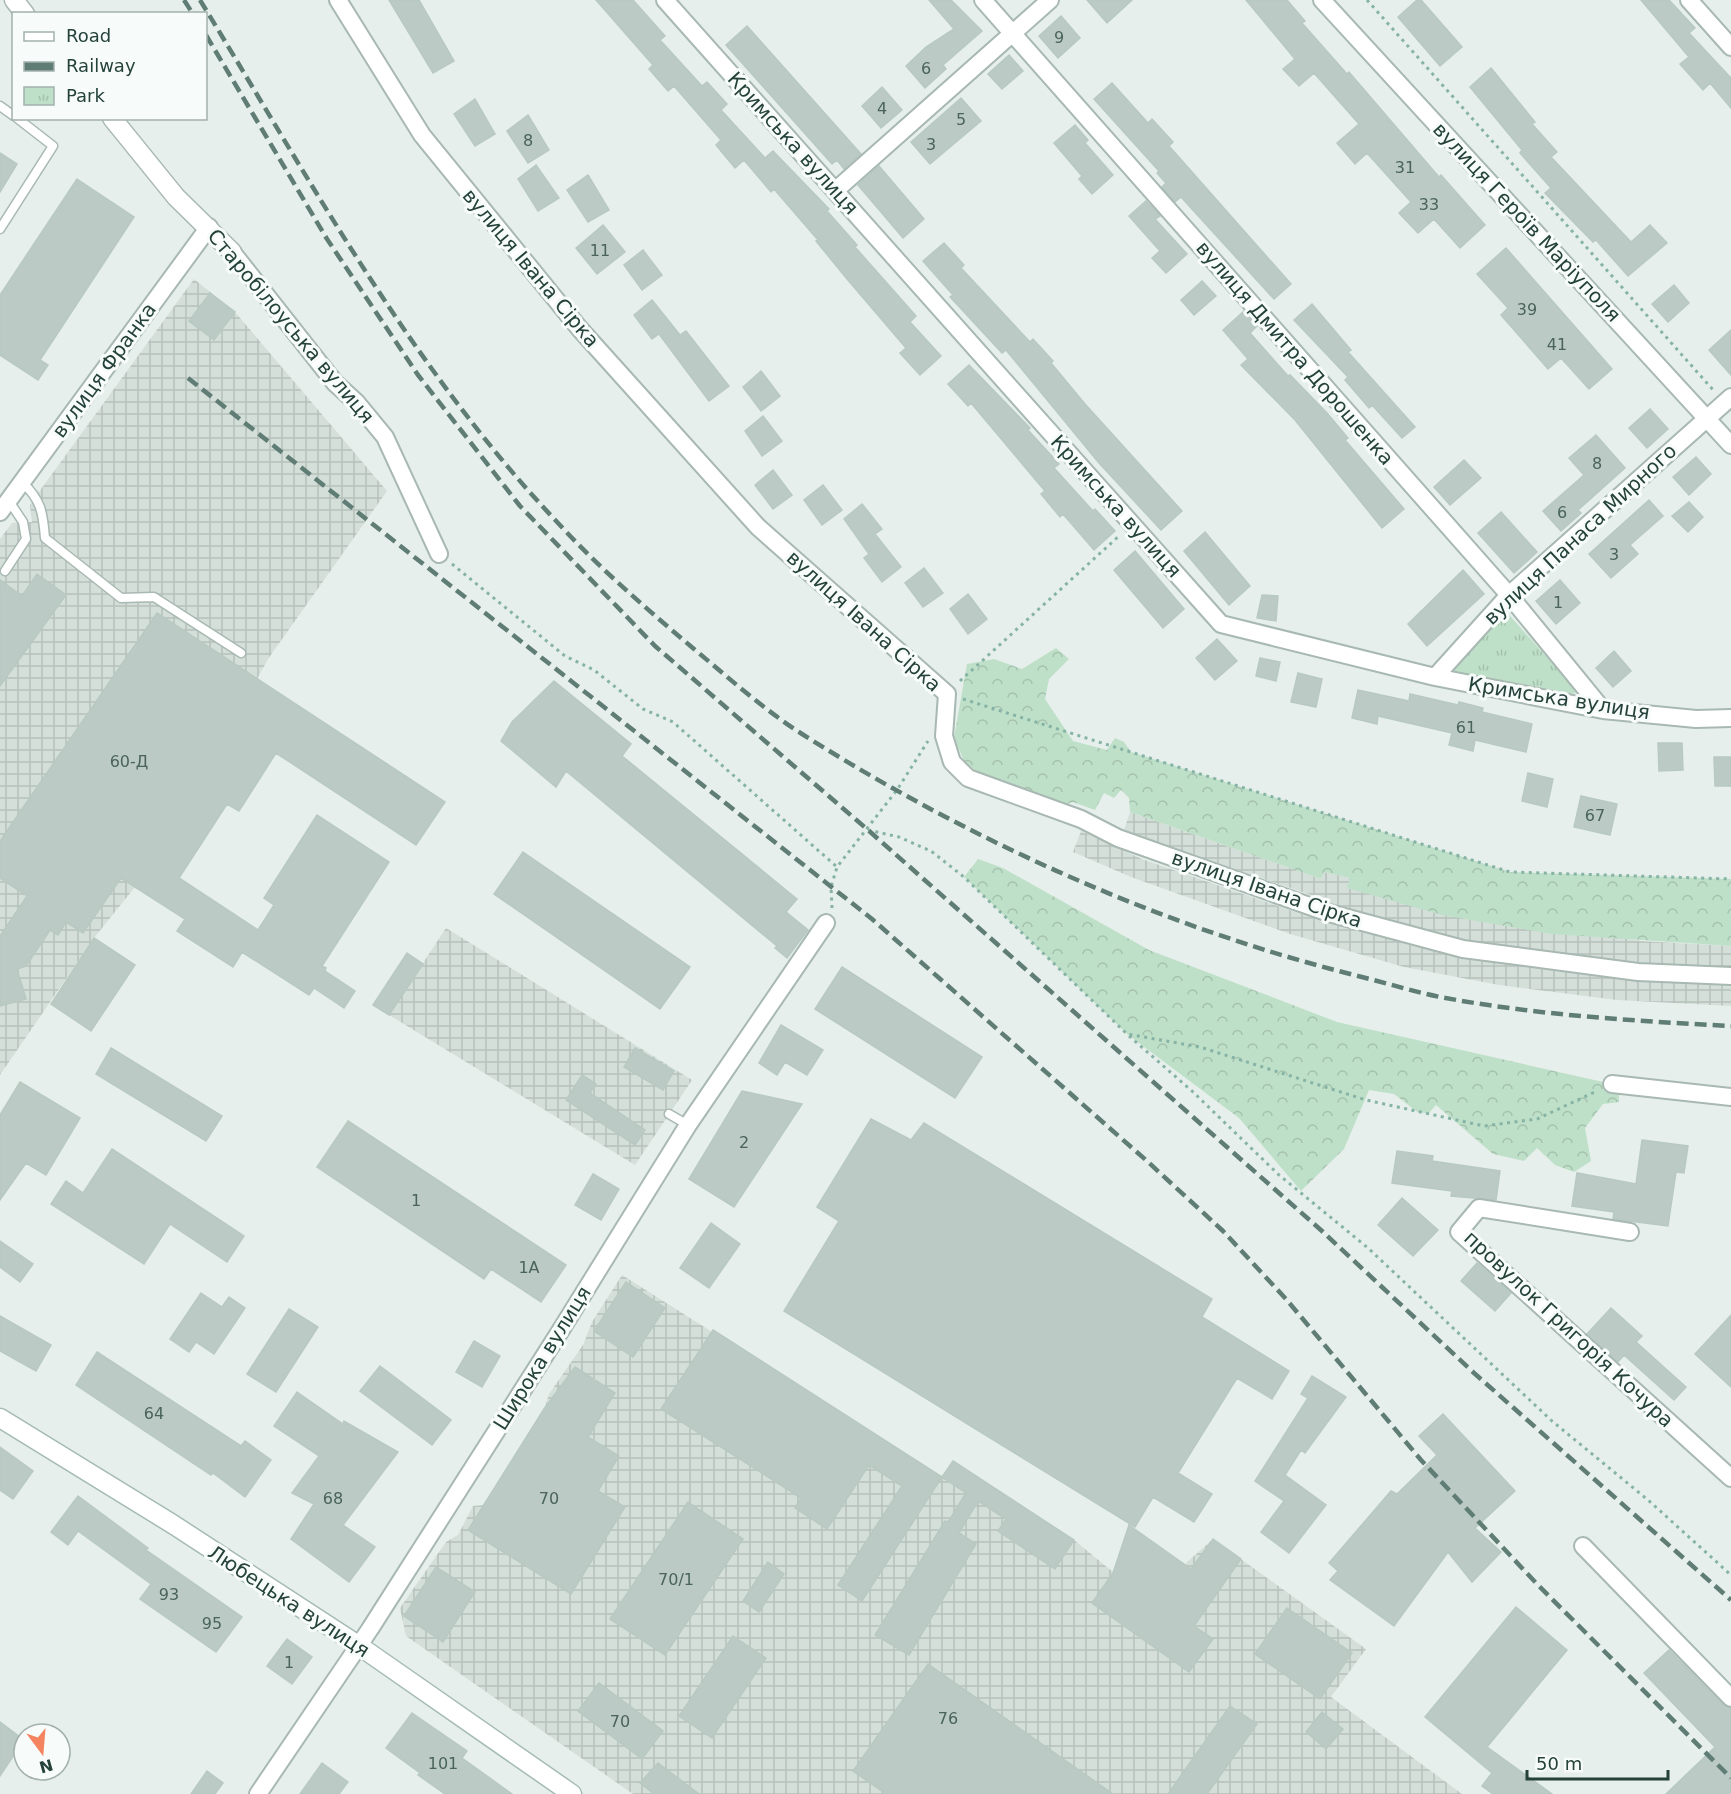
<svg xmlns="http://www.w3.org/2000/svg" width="1731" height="1794" font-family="'DejaVu Sans',sans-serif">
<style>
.industrial{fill:url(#industrial-grid)}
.forest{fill:url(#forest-crowns)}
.park{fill:url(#park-tufts)}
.building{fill:#bbcac4;stroke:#b8c9c2;stroke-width:1.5}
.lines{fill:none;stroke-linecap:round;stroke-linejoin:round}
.service-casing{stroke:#a8b8b2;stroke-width:11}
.minor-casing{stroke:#a8b8b2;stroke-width:20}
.tertiary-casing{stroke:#a8b8b2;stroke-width:21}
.secondary-casing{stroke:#a4bbb3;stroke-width:21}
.path{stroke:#86b3a5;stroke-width:3;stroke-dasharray:3 4.5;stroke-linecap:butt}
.service{stroke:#fff;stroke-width:8}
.minor{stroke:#fff;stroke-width:16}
.tertiary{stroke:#fff;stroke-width:18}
.secondary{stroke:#fff;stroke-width:18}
.rail{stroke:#5f7d75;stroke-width:4.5;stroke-dasharray:12 6;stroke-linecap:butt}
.labels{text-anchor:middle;stroke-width:6;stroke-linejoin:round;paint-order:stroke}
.number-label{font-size:16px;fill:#4a645c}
.street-label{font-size:20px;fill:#24423a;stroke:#f7fbf9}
</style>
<defs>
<pattern id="industrial-grid" width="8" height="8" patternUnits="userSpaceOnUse" patternTransform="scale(1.5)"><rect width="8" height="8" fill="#d4dfda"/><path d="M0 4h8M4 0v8" fill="none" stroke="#b6c1bc"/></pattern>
<pattern id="forest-crowns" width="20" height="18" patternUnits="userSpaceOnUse" patternTransform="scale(1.5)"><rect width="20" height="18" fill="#bfe0c8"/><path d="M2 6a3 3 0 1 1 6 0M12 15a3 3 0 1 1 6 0" fill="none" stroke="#a4c1ad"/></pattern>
<pattern id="park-tufts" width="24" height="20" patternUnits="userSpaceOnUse" patternTransform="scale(1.5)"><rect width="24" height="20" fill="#bfe0c8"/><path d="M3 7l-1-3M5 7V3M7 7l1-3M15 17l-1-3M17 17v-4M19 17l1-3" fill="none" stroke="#a4c1ad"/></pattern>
</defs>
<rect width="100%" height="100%" fill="#e6efeb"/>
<path class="industrial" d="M194,279L235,312L387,491L268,659L191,801L135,887L94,938L0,1075V539L12,523L32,522L30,505L36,496Z
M1130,812L1321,879L1324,872L1350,878L1348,888L1640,941L1731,946V968L1669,966L1465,942L1314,901V896L1140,837L1124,830Z
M1081,831L1142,859L1298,913L1410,945L1506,963L1623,978L1731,984V1006L1617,1000L1499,985L1404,967L1290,934L1131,877L1073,852Z
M446,928L692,1080L635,1165L389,1015Z
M622,1275L942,1477L953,1461L1074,1540L1113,1572L1144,1536L1185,1564L1213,1539L1366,1649L1331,1697L1462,1794H633L406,1636L400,1608L446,1542L458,1535L473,1506L484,1505L544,1410L549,1394L583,1345L592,1322Z"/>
<path class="forest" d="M1056,648L1069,659L1049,679L1045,699L1073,741L1107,750L1115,738L1124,742L1131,752L1510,872L1731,879V946L1552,934L1442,915L1347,888L1350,878L1324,872L1321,879L1130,812L1129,798L1121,790L1114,798L1104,793L1095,810L1073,802L1058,807L987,778L965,763L954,738L967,664L994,659L1022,669Z
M978,859L1003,868L1149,950L1337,1022L1612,1084L1619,1094V1102L1603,1104L1585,1128L1591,1161L1574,1172L1555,1165L1537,1148L1524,1161L1493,1154L1436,1105L1428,1114L1416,1111L1394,1094L1369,1090L1344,1149L1301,1191L1239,1118L1127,1034L964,877Z"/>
<path class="park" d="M1495,599L1578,692L1562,697L1450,673L1473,643Z"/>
<path class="building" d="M389,0H419L454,61L433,73Z
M596,0H633L665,36L660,40L702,86L707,82L727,104L721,110L765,158L773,151L829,209L827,211L857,245L855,247L916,316L910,322L941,356L920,375L900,353L906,348L847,279L816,241L818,240L774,189L771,192L744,160L735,168L716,145L721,140L674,86L668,91L649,69L653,65Z
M929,0H951L982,31L943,65L946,69L925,88L906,66L926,47L954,29Z
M1087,0H1132L1107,23Z
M1246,0H1287L1305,21L1302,23L1347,74L1349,72L1439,177L1441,175L1485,225L1460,248L1434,219L1418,233L1399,213L1411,202L1367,153L1355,164L1337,143L1359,124L1314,73L1299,86L1283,69L1295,59Z
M1417,0H1421L1462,47L1440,66L1398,17Z
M1641,0H1669L1695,28L1689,33L1731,78V108L1710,83L1703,90L1680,64L1689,57Z
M1061,16L1080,38L1058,58L1039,36Z
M747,26L861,154L844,169L837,160L832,164L726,45Z
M1009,55L1023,71L1002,89L988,74Z
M1491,68L1535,122L1532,124L1557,152L1551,157L1631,242L1650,225L1667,243L1628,276L1596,240L1593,242L1545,193L1551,188L1520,153L1522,150L1470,87Z
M1112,83L1148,123L1152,119L1173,142L1169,146L1291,284L1274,299L1181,197L1175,202L1162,187L1166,183L1157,173L1159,171L1094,99Z
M882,87L902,110L881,128L862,106Z
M961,98L981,121L930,164L911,142Z
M475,99L495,134L475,146L454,114Z
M528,115L549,150L528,163L507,131Z
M1075,125L1088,140L1085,143L1113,175L1092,194L1079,179L1082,176L1054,143Z
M0,153L17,164L0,192Z
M536,165L559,198L538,211L518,179Z
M879,166L924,219L903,238L858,185Z
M588,175L609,210L588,222L567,190Z
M77,179L134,217L40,360L48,365L38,380L0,355V295Z
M1146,201L1160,216L1155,219L1187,254L1166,273L1152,258L1160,251L1129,216Z
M603,225L625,252L597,274L576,248Z
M944,243L964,265L961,268L1030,342L1033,339L1053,361L1051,363L1085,404L1182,511L1161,530L1099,463L1006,350L1002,353L950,297L953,295L923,261Z
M1506,248L1612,369L1589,389L1561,358L1548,369L1501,315L1508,308L1477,274Z
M643,250L662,275L642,290L624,265Z
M1202,281L1216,296L1194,315L1181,300Z
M1674,285L1689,303L1668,322L1652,304Z
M210,293L235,312L214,340L189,321Z
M652,300L680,335L686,331L729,386L709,401L659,334L652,339L634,315Z
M1312,304L1351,350L1348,352L1415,427L1402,438L1372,405L1369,408L1345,380L1348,377L1294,320Z
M1244,311L1257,326L1250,333L1288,376L1290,375L1327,413L1348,438L1345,440L1404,509L1382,528L1295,420L1241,365L1248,359L1223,330Z
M1731,330V375L1709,350Z
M969,365L1030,428L1028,430L1059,464L1054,468L1093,511L1095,509L1115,531L1094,550L1063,514L1060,517L1041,494L1045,491L971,403L968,406L948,384Z
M761,371L780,396L761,411L743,387Z
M1650,409L1668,429L1647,448L1629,428Z
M763,416L782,441L762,456L745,431Z
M1596,435L1625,468L1578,510L1581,513L1561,531L1543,511L1584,475L1569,458Z
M1696,457L1711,474L1689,495L1673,477Z
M1464,460L1481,478L1450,505L1434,487Z
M773,470L792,495L773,509L755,485Z
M823,485L842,510L822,525L804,500Z
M1649,500L1663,516L1630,545L1638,554L1611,578L1589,554Z
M1689,502L1703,517L1688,532L1672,516Z
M862,504L882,529L875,534L901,567L882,582L864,558L869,554L844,519Z
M1501,512L1537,552L1514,573L1478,533Z
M1205,532L1250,586L1229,605L1184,551Z
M1135,551L1184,609L1163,628L1114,570Z
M924,568L943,593L923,607L905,583Z
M1463,570L1484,594L1427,646L1408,624Z
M37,574L66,595L0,686V580L22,596Z
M1560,580L1580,603L1556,624L1536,601Z
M968,594L987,619L968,634L950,609Z
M1262,595L1278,596L1276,621L1257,618Z
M157,613L445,802L416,845L276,753L239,811L227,804L179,878L258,930L274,905L264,898L317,815L389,862L322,966L326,968L325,971L355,991L344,1008L314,988L309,995L242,952L233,967L177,931L185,919L121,878L83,933L66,922L58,935L50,930L26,966L17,969L26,999L0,1006V936L27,896L0,878V841Z
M1217,639L1237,661L1215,680L1196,658Z
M1614,651L1631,671L1613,687L1596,668Z
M1260,658L1280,662L1276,681L1256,676Z
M1298,673L1322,679L1316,707L1291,702Z
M554,681L631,744L622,756L797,899L786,912L808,930L787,958L775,948L777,946L566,771L556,787L501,741L512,722Z
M1358,690L1409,701L1410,694L1458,705L1459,702L1483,708L1482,712L1532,724L1526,752L1475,740L1473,751L1449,745L1452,733L1378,716L1377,724L1352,718Z
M1658,743H1682L1683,770L1659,771Z
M1714,757H1731V786H1715Z
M1528,773L1553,779L1547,807L1522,801Z
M1581,796L1617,804L1610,835L1574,827Z
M523,852L690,967L660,1009L494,894Z
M94,938L135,965L91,1031L51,1004Z
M407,953L423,964L389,1015L373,1005Z
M842,967L982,1057L955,1098L815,1009Z
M781,1025L823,1050L807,1075L785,1062L777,1075L759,1063Z
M111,1048L222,1116L206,1141L96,1074Z
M635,1048L674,1071L663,1090L624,1067Z
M582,1075L596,1084L590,1093L645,1130L635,1145L566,1100Z
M20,1082L80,1118L46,1175L26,1163L0,1200V1115Z
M742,1091L802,1104L734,1207L689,1179Z
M871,1119L911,1140L924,1123L1212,1299L1202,1317L1289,1371L1272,1399L1237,1378L1178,1473L1212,1494L1194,1522L1153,1497L1135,1527L784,1311L839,1221L817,1207Z
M348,1121L566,1265L541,1302L491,1269L484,1279L317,1167Z
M1642,1140L1688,1146L1684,1173L1676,1172L1668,1226L1613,1219L1614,1212L1572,1206L1577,1173L1636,1184Z
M112,1149L244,1236L227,1262L170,1224L144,1264L51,1204L66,1181L83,1193Z
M1397,1151L1433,1156L1432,1161L1500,1171L1496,1200L1451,1196L1452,1191L1392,1183Z
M593,1174L619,1189L601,1220L575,1205Z
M1402,1198L1438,1230L1413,1256L1378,1225Z
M711,1223L740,1244L709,1288L680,1268Z
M0,1241L33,1264L20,1282L0,1267Z
M1477,1263L1511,1293L1495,1311L1461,1281Z
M626,1282L665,1308L633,1357L594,1331Z
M201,1293L222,1307L229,1297L245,1308L214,1354L196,1342L189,1352L170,1339Z
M1611,1308L1642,1336L1636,1342L1686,1387L1674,1400L1624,1355L1618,1362L1587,1334Z
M289,1309L318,1327L276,1392L247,1374Z
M1731,1315V1387L1695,1354Z
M0,1316L51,1345L36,1371L0,1351Z
M713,1330L942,1477L862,1601L838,1585L902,1486L869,1465L827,1529L795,1508L801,1498L661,1409Z
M474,1341L500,1356L482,1387L456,1372Z
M97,1352L241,1446L245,1441L271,1460L245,1497L213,1473L211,1475L76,1385Z
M380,1366L451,1420L432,1445L360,1391Z
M575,1367L615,1393L588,1437L619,1456L598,1491L625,1507L571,1594L468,1530L544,1409Z
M1312,1376L1346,1397L1305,1453L1301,1450L1285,1475L1326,1505L1289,1553L1261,1532L1284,1501L1255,1481L1308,1398L1301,1394Z
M297,1392L343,1424L344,1421L398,1452L343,1525L375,1547L349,1582L291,1539L314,1504L292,1493L319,1456L274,1426Z
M1443,1414L1515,1491L1475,1528L1501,1552L1472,1582L1448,1552L1394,1626L1330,1580L1338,1571L1329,1563L1391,1491L1397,1494L1437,1455L1419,1436Z
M0,1447L33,1471L13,1499L0,1490Z
M953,1461L1074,1540L1055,1569L998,1531L1006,1519L978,1501L959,1533L976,1544L909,1655L875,1635L945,1521L948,1522L966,1493L942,1477Z
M78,1496L148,1548L146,1550L242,1617L216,1652L140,1599L151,1584L78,1531L68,1545L51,1532Z
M688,1502L743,1539L665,1655L610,1619Z
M1129,1525L1191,1569L1213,1539L1241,1559L1194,1626L1213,1639L1189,1672L1092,1603L1113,1573Z
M768,1562L784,1574L759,1612L743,1601Z
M436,1567L475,1592L443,1642L404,1616Z
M1516,1607L1567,1650L1487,1747L1552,1794H1493L1482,1786L1492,1773L1425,1717Z
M1287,1608L1352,1653L1320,1699L1255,1654Z
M733,1636L766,1658L712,1738L679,1716Z
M287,1639L312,1657L292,1684L267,1666Z
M1669,1650L1723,1705L1731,1708V1794H1666L1715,1747L1644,1673Z
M928,1664L1113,1794H886L853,1771Z
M599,1683L663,1731L642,1759L578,1711Z
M1230,1706L1257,1724L1207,1794H1168Z
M1322,1712L1343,1729L1326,1749L1306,1732Z
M412,1713L467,1751L462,1758L512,1794H445L418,1775L420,1773L386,1748Z
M0,1722L24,1740L0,1776Z
M322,1763L348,1782L339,1794H300Z
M658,1763L699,1794H654L640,1783Z
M207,1771L223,1783L215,1794H191Z"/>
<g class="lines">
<g class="service-casing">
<path id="service" d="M0,106L14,116
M0,229L53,146L17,118
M22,482C41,500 43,512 45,538L121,598L154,597L241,653
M5,571L26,539L23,522L9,501
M669,1114L688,1125"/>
</g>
<g class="minor-casing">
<path id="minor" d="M338,0L422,135L579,328L758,527L947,694L944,736L952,762L968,778L1081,819L1118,838L1329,913L1463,949L1638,972L1731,976
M665,0L1221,624L1435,677L1603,710L1696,719L1731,718
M983,0L1509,595L1603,710
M1322,0L1731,445
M1689,0L1731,47
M836,190L1050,0
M232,252L335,383L357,403L385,437L439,554
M0,512L209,227
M1435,677L1509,595L1731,397
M1612,1084L1731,1097
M1630,1232L1479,1208L1459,1232L1731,1478
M1583,1546L1731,1698
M258,1794L370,1629L559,1333L688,1125L826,923"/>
</g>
<g class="tertiary-casing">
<path id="tertiary" d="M14,0L25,14
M112,118L176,197L232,252"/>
</g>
<g class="secondary-casing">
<path id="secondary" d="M0,1418L174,1525L358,1645L572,1794"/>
</g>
<path class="path" d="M1367,0L1714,391
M452,564L565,656L594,670L643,709L673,722L837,867
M960,681L1119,536
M963,699L1510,872L1731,879
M868,830L899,837L931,851L964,877L1127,1034L1200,1047L1366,1100L1484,1126L1537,1119L1597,1091
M832,908L831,887L837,867L897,790L928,741
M1129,1036L1192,1091L1279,1175L1368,1248L1552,1421L1648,1500L1731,1575"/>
<use href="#service" class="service"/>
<use href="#minor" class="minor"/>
<use href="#tertiary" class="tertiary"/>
<use href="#secondary" class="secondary"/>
<path class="rail" d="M184,0L193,14
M200,0C310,180 412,369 558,523C600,569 647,609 694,649C729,678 763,709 802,734C971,841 1160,926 1354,975C1383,982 1411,991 1440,997C1536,1015 1633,1021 1731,1026
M206,35L327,239L418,375L520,506L655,646L868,830L1322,1231L1474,1373L1731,1600
M188,378L872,919L1147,1161L1223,1231L1286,1299L1421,1460L1536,1583L1731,1778"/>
</g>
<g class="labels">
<g class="number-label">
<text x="1059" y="43">9</text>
<text x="926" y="74">6</text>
<text x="882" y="114">4</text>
<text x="961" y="125">5</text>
<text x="528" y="146">8</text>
<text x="931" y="150">3</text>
<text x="1405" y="173">31</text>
<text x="1429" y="210">33</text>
<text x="600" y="256">11</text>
<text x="1527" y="315">39</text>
<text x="1557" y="350">41</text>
<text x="1597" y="469">8</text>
<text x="1562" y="518">6</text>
<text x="1614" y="560">3</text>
<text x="1558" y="608">1</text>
<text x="1466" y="733">61</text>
<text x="129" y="767">60-Д</text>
<text x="1595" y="821">67</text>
<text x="744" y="1148">2</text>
<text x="416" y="1206">1</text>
<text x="529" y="1273">1А</text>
<text x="154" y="1419">64</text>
<text x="333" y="1504">68</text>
<text x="549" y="1504">70</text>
<text x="676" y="1585">70/1</text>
<text x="169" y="1600">93</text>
<text x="212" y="1629">95</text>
<text x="289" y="1668">1</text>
<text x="948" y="1724">76</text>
<text x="620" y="1727">70</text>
<text x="443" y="1769">101</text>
</g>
<g class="street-label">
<text transform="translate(793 143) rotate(48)" y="7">Кримська вулиця</text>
<text transform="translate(1527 222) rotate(47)" y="7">вулиця Героїв Маріуполя</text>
<text transform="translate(531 268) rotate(50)" y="7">вулиця Івана Сірка</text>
<text transform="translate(291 326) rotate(50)" y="7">Старобілоуська вулиця</text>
<text transform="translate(1295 353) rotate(49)" y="7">вулиця Дмитра Дорошенка</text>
<text transform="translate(104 370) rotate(-54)" y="7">вулиця Франка</text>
<text transform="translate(1116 506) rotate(48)" y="7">Кримська вулиця</text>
<text transform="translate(1580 534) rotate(-43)" y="7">вулиця Панаса Мирного</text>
<text transform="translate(864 621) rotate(42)" y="7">вулиця Івана Сірка</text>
<text transform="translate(1559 698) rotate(9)" y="7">Кримська вулиця</text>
<text transform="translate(1267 889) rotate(19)" y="7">вулиця Івана Сірка</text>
<text transform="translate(1569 1329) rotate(43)" y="7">провулок Григорія Кочура</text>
<text transform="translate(542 1358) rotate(-58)" y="7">Широка вулиця</text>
<text transform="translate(289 1601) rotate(33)" y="7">Любецька вулиця</text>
</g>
</g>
<rect x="12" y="12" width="195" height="108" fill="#f7fbf9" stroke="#a3b1ad" stroke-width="1.5"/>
<rect x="24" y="32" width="30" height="9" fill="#ffffff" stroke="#a3b1ad" stroke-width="1.5"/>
<text x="66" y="42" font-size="18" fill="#24423a">Road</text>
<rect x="24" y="62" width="30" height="9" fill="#5f7d75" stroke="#a3b1ad" stroke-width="1.5"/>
<text x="66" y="72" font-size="18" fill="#24423a">Railway</text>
<rect x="24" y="87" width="30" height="18" fill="url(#park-tufts)" stroke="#a3b1ad" stroke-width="1.5"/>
<text x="66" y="102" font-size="18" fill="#24423a">Park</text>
<g transform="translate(42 1752) rotate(164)"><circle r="28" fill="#f7fbf9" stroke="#a3b1ad" stroke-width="1.5"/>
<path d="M0-4.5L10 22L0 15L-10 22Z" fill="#f4845f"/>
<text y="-9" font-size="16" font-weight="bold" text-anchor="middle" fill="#24423a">N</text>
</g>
<path d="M1527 1770v9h141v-9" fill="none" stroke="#24423a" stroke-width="3"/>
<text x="1536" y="1770" font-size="18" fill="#24423a" stroke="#f7fbf9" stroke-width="4.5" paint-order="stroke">50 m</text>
</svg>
